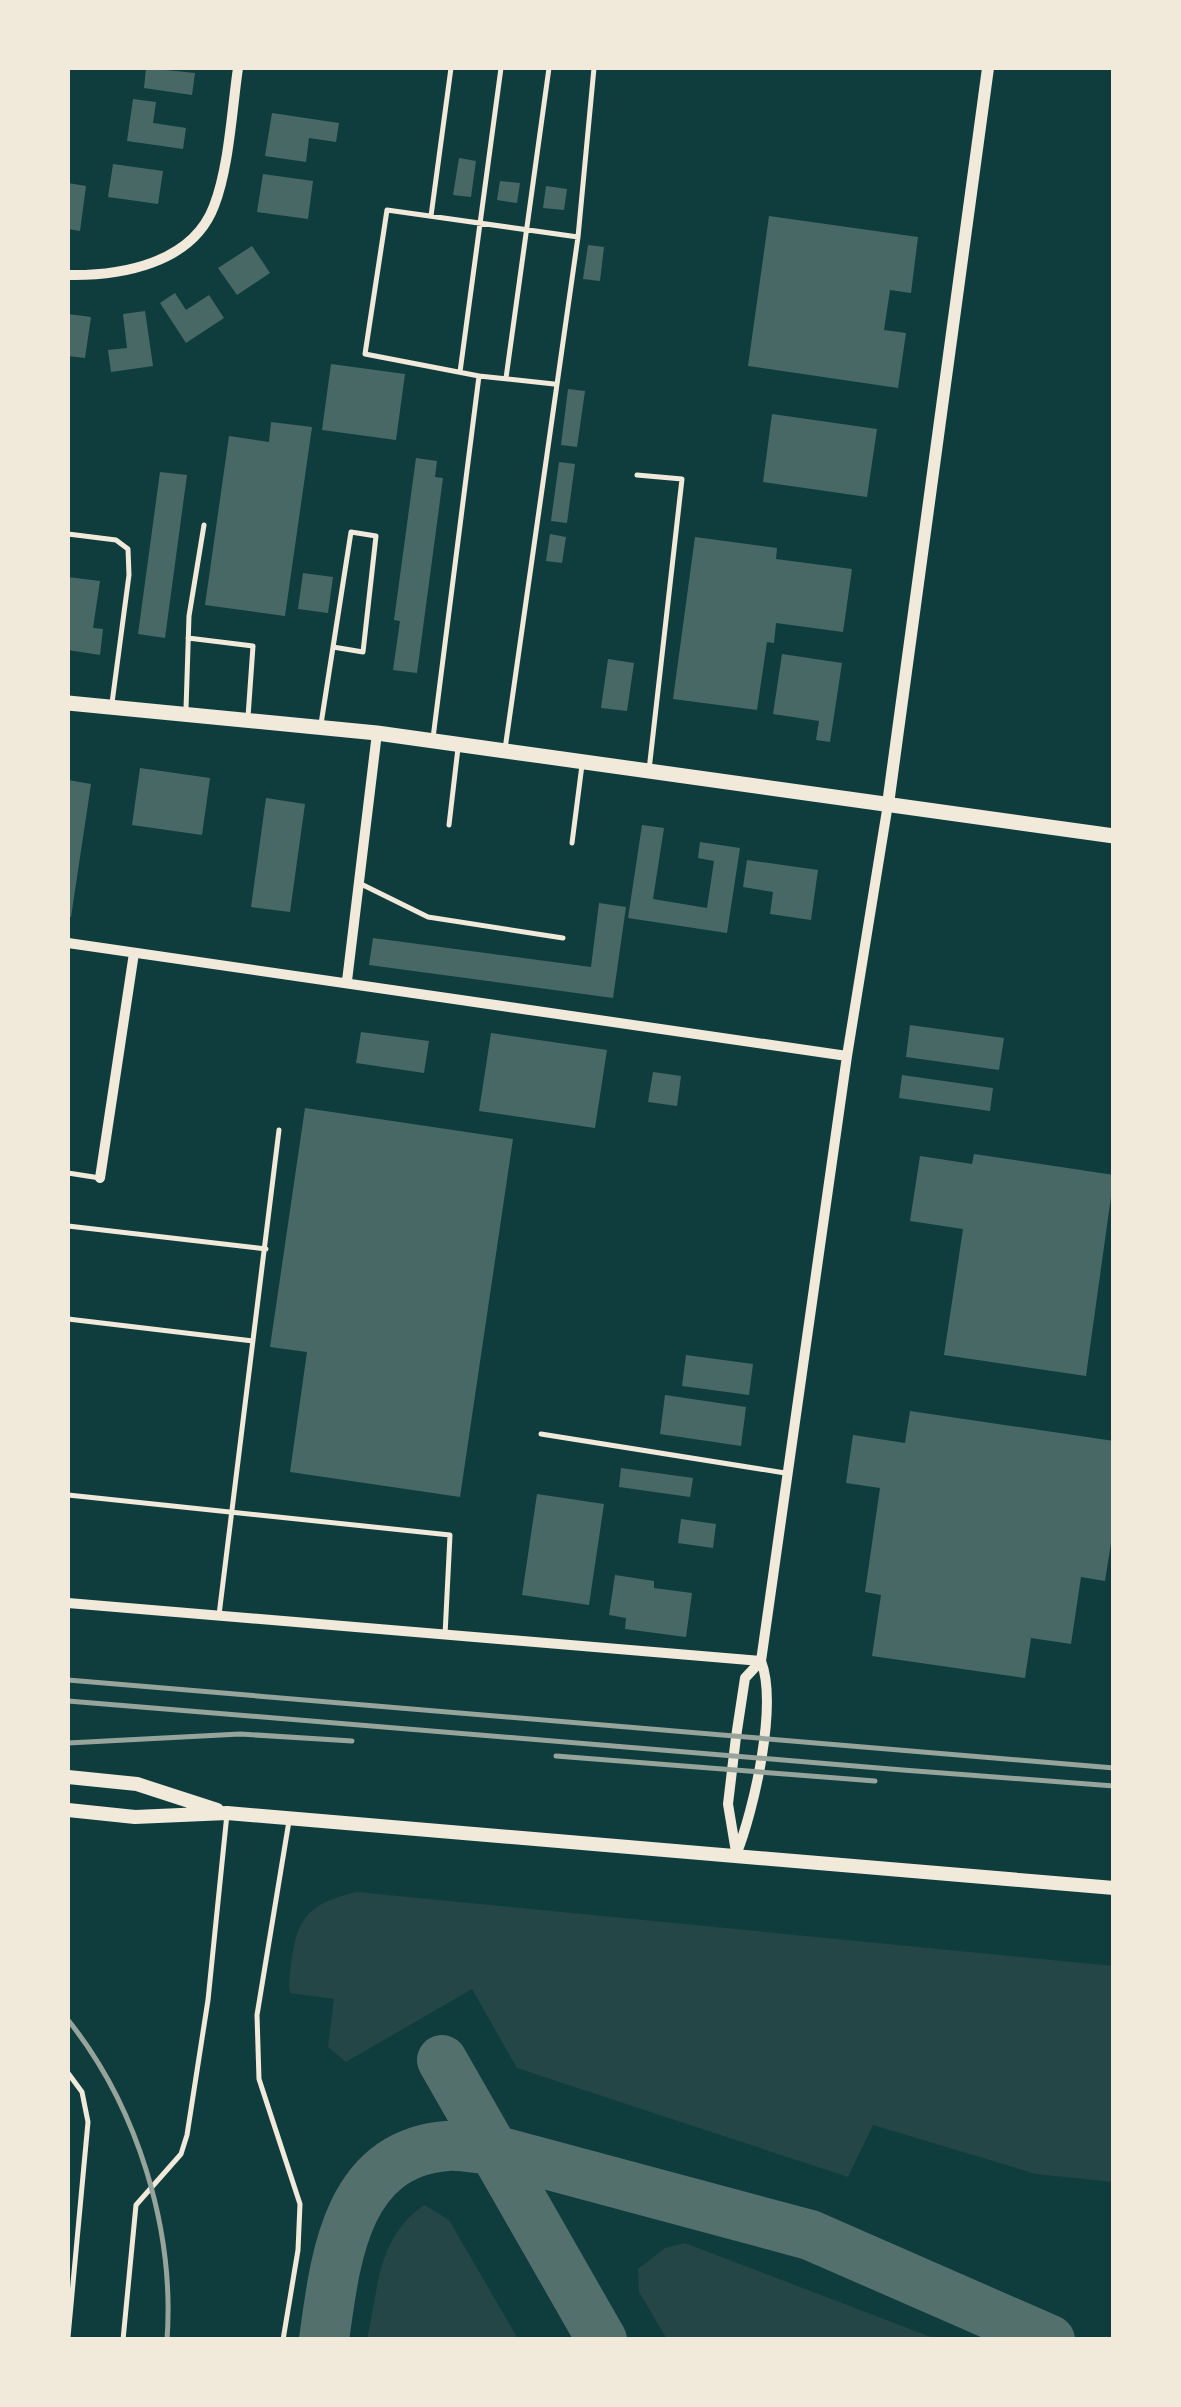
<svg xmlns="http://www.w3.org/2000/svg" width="1181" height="2407" font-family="Barlow,sans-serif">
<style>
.green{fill:#244646}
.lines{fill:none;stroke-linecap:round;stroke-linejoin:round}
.taxiway{stroke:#53706d;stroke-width:50}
.building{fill:#486865}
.service{stroke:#f1e9da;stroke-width:5}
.minor{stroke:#f1e9da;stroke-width:10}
.tertiary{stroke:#f1e9da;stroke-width:12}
.secondary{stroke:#f1e9da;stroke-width:14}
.primary{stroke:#f1e9da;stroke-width:15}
.rail{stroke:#97a49c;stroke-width:5}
</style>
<rect width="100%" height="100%" fill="#0f3d3e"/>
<path class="green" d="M357,1892L1113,1966V2182L1036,2174L873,2125L848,2177L517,2068L472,1989L346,2062L328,2047L334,1999L290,1993L289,1984C295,1928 297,1905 357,1892Z
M424,2205L449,2220L518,2339H367C379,2286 377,2238 424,2205Z
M685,2243L936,2339H667L639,2292L638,2269L665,2248Z"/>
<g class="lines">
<path class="taxiway" d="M442,2060L602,2340
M324,2340C335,2261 345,2154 447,2146C462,2145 479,2149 494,2150L810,2235L1050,2340"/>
</g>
<path class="building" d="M146,68L195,73L192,95L144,88Z
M133,99L156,102L153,123L186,128L183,149L127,141Z
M272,113L339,123L336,142L309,138L306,162L265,156Z
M459,158L476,161L471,197L453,195Z
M113,164L163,171L158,204L108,197Z
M263,174L313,181L308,219L257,212Z
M500,181L520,183L517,203L497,200Z
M68,183L86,186L80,231L68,229Z
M546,186L567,189L564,210L543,208Z
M769,216L918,237L911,293L890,290L884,330L906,333L898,388L748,366Z
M588,245L604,247L600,281L583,279Z
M252,246L270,273L237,295L218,268Z
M175,293L186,310L209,295L224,318L186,343L160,303Z
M145,311L153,366L111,372L108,350L127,348L123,314Z
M68,314L91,317L85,358L68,356Z
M331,364L405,374L396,440L322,430Z
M568,389L585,391L577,447L561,445Z
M772,414L877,429L867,497L763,482Z
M271,422L312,427L285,616L205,605L229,436L269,442Z
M416,458L437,461L435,477L443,478L417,673L393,670L400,621L394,620Z
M559,462L575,464L567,523L551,521Z
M160,472L187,475L165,638L138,634Z
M550,534L566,537L562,563L546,561Z
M695,537L777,548L776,559L852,569L843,632L776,623L774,643L767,642L757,710L673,699Z
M303,573L333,577L328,613L298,609Z
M68,577L100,581L93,628L103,629L100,655L68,650Z
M782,654L842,663L830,742L816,740L819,721L773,714Z
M608,659L634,663L627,711L601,708Z
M140,768L210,778L202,835L132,825Z
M68,780L91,784L71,917H68Z
M266,798L305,804L290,912L251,907Z
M642,825L664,828L653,899L707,908L714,861L698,858L700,842L740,848L727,933L628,918Z
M747,860L818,870L811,920L770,914L773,892L743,887Z
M599,903L626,907L613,998L369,965L373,938L591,967Z
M910,1025L1004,1038L999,1070L906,1057Z
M361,1032L429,1041L424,1073L356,1063Z
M491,1033L607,1050L595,1128L479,1111Z
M653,1072L681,1076L677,1106L648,1102Z
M902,1075L993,1088L990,1111L899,1098Z
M305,1108L513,1139L460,1497L290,1472L307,1352L270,1347Z
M974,1154L1114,1175L1086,1376L944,1355L963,1229L910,1221L920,1156L972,1164Z
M686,1355L753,1364L749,1395L682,1386Z
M665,1395L746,1407L741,1446L660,1434Z
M910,1411L1114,1441V1524L1105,1581L1081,1577L1071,1644L1031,1638L1025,1678L872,1656L881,1595L865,1592L880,1488L846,1483L853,1435L905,1443Z
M621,1468L693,1478L690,1497L619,1487Z
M537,1494L604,1504L589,1605L522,1595Z
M681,1519L716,1524L713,1548L678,1543Z
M615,1575L654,1581V1588L692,1593L686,1637L625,1629L626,1618L609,1615Z"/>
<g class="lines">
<path class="service" d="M431,216L451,68
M460,372L501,68
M479,376L554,384
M506,378L549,68
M637,475L682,479L649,770
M68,534L116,540L128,549L129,575L112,703
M188,638L253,646L248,717
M186,709L189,616L204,525
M321,724L351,532L376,536L363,652L333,647
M433,738L479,376L365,354L387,210L578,237L594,68
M505,749L578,237
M449,825L458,748
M572,843L582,765
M361,884L428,917L563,938
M68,1173L100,1178
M68,1226L266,1249
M68,1319L253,1341
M541,1434L785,1473
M68,1495L450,1535L445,1635
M219,1615L279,1130
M68,2073L82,2092L88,2122L68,2337
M123,2340L136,2205L181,2154L187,2135L208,2000L227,1814
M283,2340L298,2250L300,2204L259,2079L257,2015L289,1821"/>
<path class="minor" d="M68,275C120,276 192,264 214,206C229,168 232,109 238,68
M68,943L847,1056
M347,981L377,733
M100,1178L134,953
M68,1603L761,1661
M736,1852L728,1804L736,1737L745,1678L761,1661
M736,1855C754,1810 778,1705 761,1661L847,1056L888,804"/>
<path class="tertiary" d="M888,804L988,68"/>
<path class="secondary" d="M68,1777L137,1784L217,1810
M68,1810L135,1817L227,1813L1114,1888"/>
<path class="primary" d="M68,703L377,733L1114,836"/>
<path class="rail" d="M68,1680L1114,1768
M68,1701C416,1731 765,1760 1114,1786
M68,1743L240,1734L352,1741
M556,1756L875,1781
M68,2020C137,2106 175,2229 167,2340"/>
</g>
<rect width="1181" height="2407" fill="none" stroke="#f1e9da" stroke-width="140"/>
</svg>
